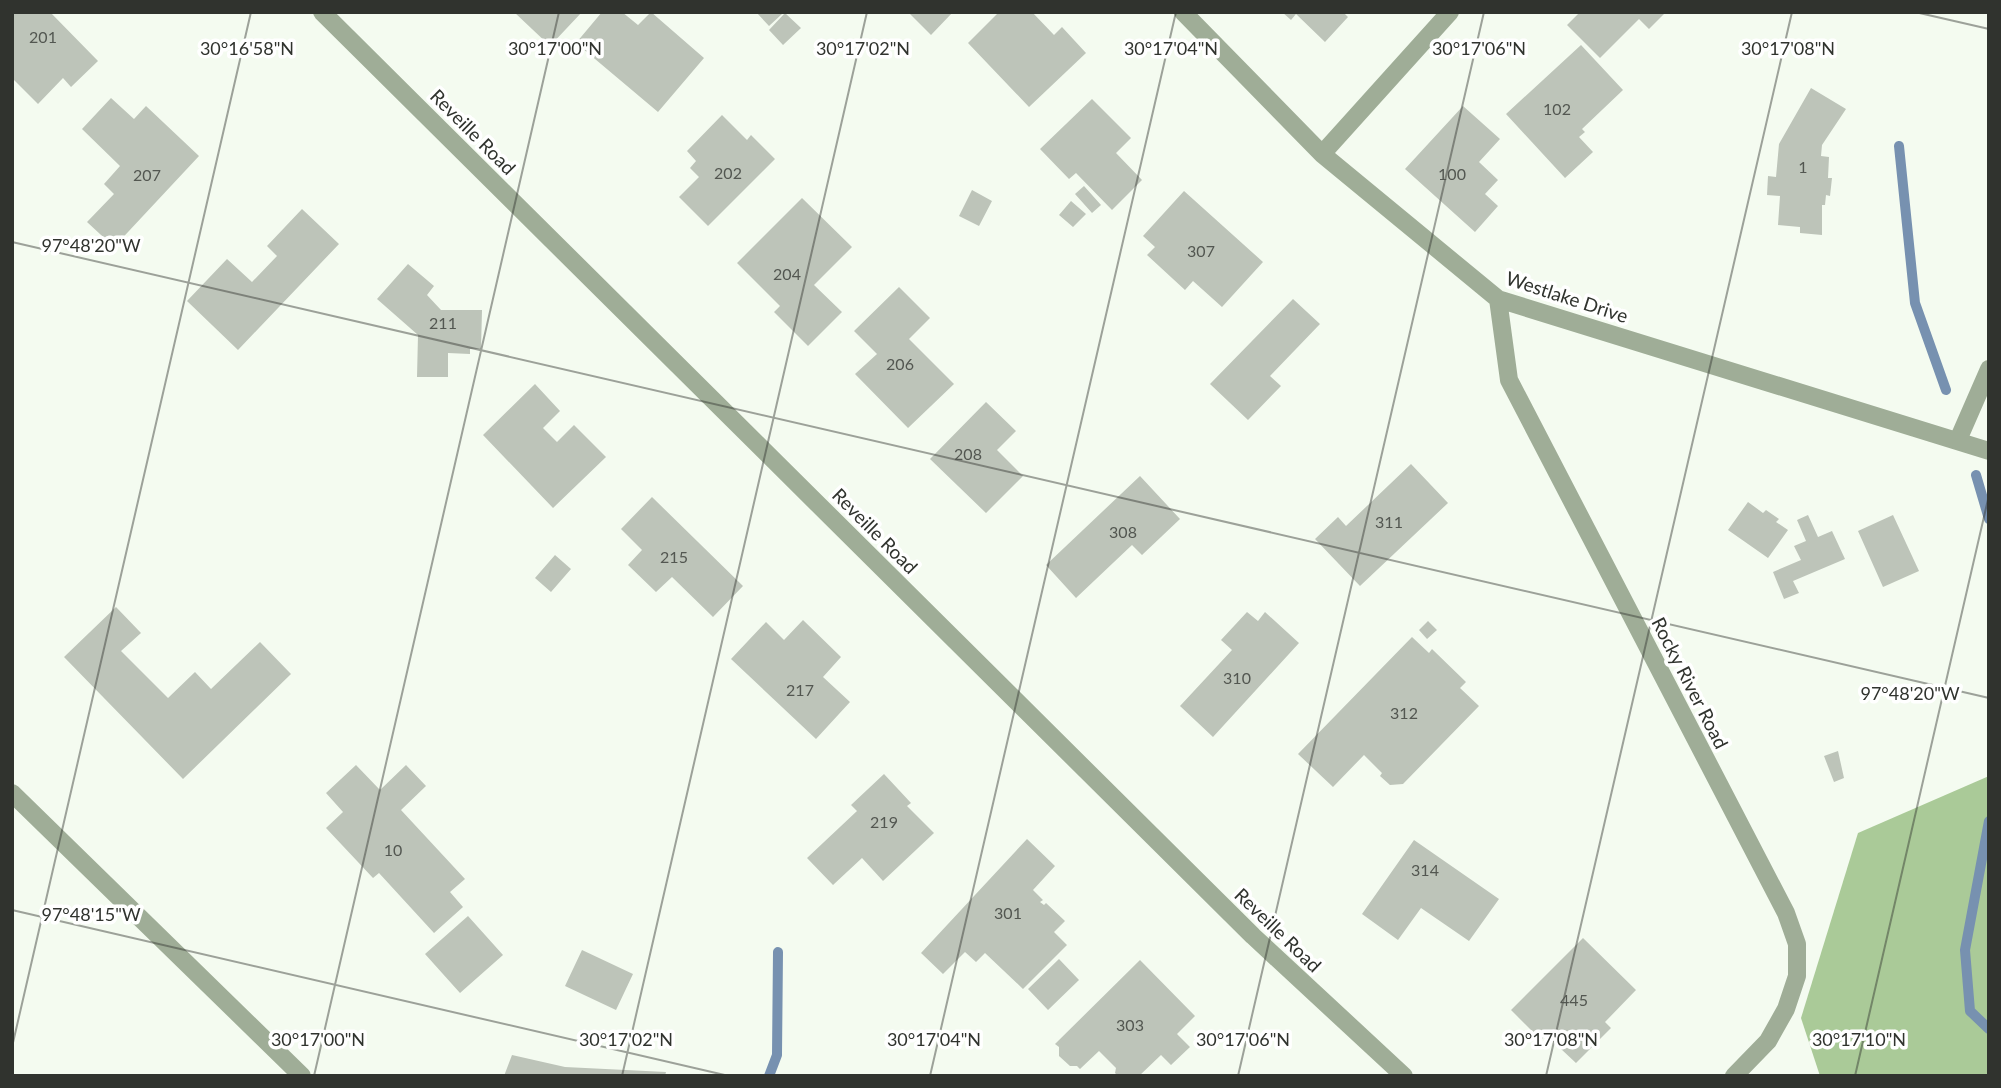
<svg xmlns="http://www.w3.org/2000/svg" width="2001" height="1088" font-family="Lato,sans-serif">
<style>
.forest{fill:#aaca98}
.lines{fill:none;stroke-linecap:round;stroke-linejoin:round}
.stream{stroke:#7791b0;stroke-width:10}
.building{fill:#bdc4b9}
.minor{stroke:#9fad97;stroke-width:18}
.ticks{fill:none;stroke:#30332e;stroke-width:2;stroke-opacity:0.45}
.labels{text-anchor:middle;stroke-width:7;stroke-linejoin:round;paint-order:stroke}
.number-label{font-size:16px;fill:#535751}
.street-label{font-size:19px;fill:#30332e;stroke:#fff}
.ticks-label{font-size:18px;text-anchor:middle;fill:#30332e;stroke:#fff;stroke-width:7;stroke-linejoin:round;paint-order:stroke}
</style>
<rect width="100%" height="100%" fill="#f4fbf0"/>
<path class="forest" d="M1989,776V1076H1820L1801,1018L1858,833Z"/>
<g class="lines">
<path class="stream" d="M1899,146L1915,303L1946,390
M1976,475L1989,519
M1989,821L1965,950L1970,1011L1989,1029
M769,1076L777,1055L778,952"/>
</g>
<path class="building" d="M12,12H50L98,61L71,87L63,78L38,104L12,78Z
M514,12H582L550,46Z
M602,12H622L638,25L651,12L704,58L658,112L576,43Z
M756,12H780L782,14L769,26Z
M908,12H953L931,35Z
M999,12H1032L1054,35L1062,27L1086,53L1029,107L968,43Z
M1282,12H1343L1348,17L1325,42L1296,14L1291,20Z
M1580,12H1666L1649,29L1639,19L1600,58L1567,25Z
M785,13L801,28L783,45L769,30Z
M1581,45L1623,90L1582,129L1585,132L1579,137L1593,152L1565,178L1506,114Z
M1811,88L1846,109L1822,145L1821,156L1829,157L1828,178H1832L1830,196L1826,195L1825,205H1822V235L1800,233V227L1778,225L1780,196L1767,195L1768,176L1776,177L1779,144Z
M111,98L134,119L146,106L199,156L114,247L87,222L114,194L104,184L120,166L82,129Z
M1092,99L1131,138L1116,153L1142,180L1112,210L1076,173L1069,179L1040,149Z
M1463,106L1500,139L1479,162L1498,180L1485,194L1498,206L1475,232L1405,169Z
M722,115L747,140L751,135L775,159L708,226L679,197L699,177L690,168L696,161L687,151Z
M1084,186L1101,205L1092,213L1075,194Z
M972,190L992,201L979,226L959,216Z
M1184,191L1263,262L1222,307L1193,281L1185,290L1147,255L1155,247L1143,236Z
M802,198L852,247L814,285L842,312L808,346L774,312L780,306L737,263Z
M1071,201L1086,214L1073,227L1059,215Z
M302,209L339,244L238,350L187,301L227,259L252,282L277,256L267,246Z
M408,264L434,286L427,295L441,310H482L481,349H470V354L448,353V377H417L418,335L377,299Z
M899,287L930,318L909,339L954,384L908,428L855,374L877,354L854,331Z
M1293,299L1320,324L1270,376L1281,386L1248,420L1210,384Z
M535,384L560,411L543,428L557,442L574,425L606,457L553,508L483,435Z
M986,402L1016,431L997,450L1023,476L986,513L930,459Z
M1411,464L1448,503L1360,586L1315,539L1338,517L1346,526Z
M1140,476L1180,519L1142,555L1132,545L1076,598L1046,565Z
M652,497L743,586L713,617L672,577L656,592L628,565L642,550L621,529Z
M1748,502L1763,513L1766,510L1779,519L1776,522L1788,530L1768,558L1728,530Z
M1808,515L1818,537L1832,531L1845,559L1793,581L1799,593L1784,599L1773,572L1801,560L1794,546L1806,541L1797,520Z
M1893,515L1919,571L1883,587L1858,531Z
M555,555L571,569L551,592L535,578Z
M116,607L141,633L121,651L168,698L195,672L211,689L260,642L291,674L183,779L64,657Z
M1247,612L1258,621L1265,612L1299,643L1213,737L1180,706L1232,650L1221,640Z
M803,620L841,657L823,677L850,702L816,739L731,659L766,622L784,640Z
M1428,621L1437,630L1427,639L1419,630Z
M1412,637L1429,653L1432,649L1466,682L1460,688L1479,706L1403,784L1390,785L1380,776L1382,773L1364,755L1333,787L1298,754Z
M1838,751L1844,778L1834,782L1824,756Z
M356,765L380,790L406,765L426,786L401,810L465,879L450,892L463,907L434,933L379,873L373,878L326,828L343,812L326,793Z
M884,774L911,803L907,806L934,833L883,881L862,858L833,885L807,858L857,811L851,805Z
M1027,839L1055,866L1033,890L1043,900L1040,902L1044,905L1046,903L1065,921L1054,932L1067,945L1023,989L985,953L976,962L965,952L943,974L921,953Z
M1414,840L1499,899L1469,941L1421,908L1398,940L1362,914Z
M468,916L503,955L460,993L425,954Z
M1583,938L1636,990L1605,1022L1611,1028L1576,1063L1546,1035L1541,1040L1511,1010Z
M582,950L633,974L616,1010L565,986Z
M1059,959L1079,980L1048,1010L1028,989Z
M1140,960L1195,1016L1177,1034L1190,1047L1171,1065L1161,1055L1139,1076H1118L1115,1073L1116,1068L1099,1051L1080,1069L1077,1066H1070L1059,1056V1047L1055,1044Z
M512,1055L565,1067L666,1072L665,1076H504Z"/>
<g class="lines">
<path class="minor" d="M322,12L1253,936L1404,1076
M1183,12L1322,154L1498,299L1989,451
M1322,154L1450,12
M1498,299L1509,380L1786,913L1797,944V976L1786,1009L1768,1041L1734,1076
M1958,440L1989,369
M12,793L302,1076"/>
</g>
<path class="ticks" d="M1915,12L1989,29M12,242L1989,698M12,910L729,1076M12,1047L251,12M314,1076L559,12M622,1076L867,12M930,1076L1176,12M1238,1076L1484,12M1546,1076L1792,12M1855,1076L1989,495"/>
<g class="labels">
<g class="number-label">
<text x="43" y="43">201</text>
<text x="1557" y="115">102</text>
<text x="1803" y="173">1</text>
<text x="728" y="179">202</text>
<text x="1452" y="180">100</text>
<text x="147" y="181">207</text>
<text x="1201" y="257">307</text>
<text x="787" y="280">204</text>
<text x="443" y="329">211</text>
<text x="900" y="370">206</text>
<text x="968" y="460">208</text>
<text x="1389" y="528">311</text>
<text x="1123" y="538">308</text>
<text x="674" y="563">215</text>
<text x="1237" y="684">310</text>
<text x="800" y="696">217</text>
<text x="1404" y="719">312</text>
<text x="884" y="828">219</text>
<text x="393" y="856">10</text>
<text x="1425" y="876">314</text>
<text x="1008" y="919">301</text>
<text x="1574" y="1006">445</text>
<text x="1130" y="1031">303</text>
</g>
<g class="street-label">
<text transform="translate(473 132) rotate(45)" y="7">Reveille Road</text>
<text transform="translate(1567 297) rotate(18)" y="7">Westlake Drive</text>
<text transform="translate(875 531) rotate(45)" y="7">Reveille Road</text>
<text transform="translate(1690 683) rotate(63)" y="7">Rocky River Road</text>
<text transform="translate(1278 930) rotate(44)" y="7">Reveille Road</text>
</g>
</g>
<g class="ticks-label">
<text x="247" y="55">30°16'58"N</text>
<text x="555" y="55">30°17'00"N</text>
<text x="863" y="55">30°17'02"N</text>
<text x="1171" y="55">30°17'04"N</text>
<text x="1479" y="55">30°17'06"N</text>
<text x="1788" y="55">30°17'08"N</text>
<text x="91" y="252">97°48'20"W</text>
<text x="1910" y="700">97°48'20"W</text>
<text x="91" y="921">97°48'15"W</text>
<text x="318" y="1046">30°17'00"N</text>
<text x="626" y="1046">30°17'02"N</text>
<text x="934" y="1046">30°17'04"N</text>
<text x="1243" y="1046">30°17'06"N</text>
<text x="1551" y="1046">30°17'08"N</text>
<text x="1859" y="1046">30°17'10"N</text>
</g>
<rect width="2001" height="1088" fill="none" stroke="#30332e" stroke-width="28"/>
</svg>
